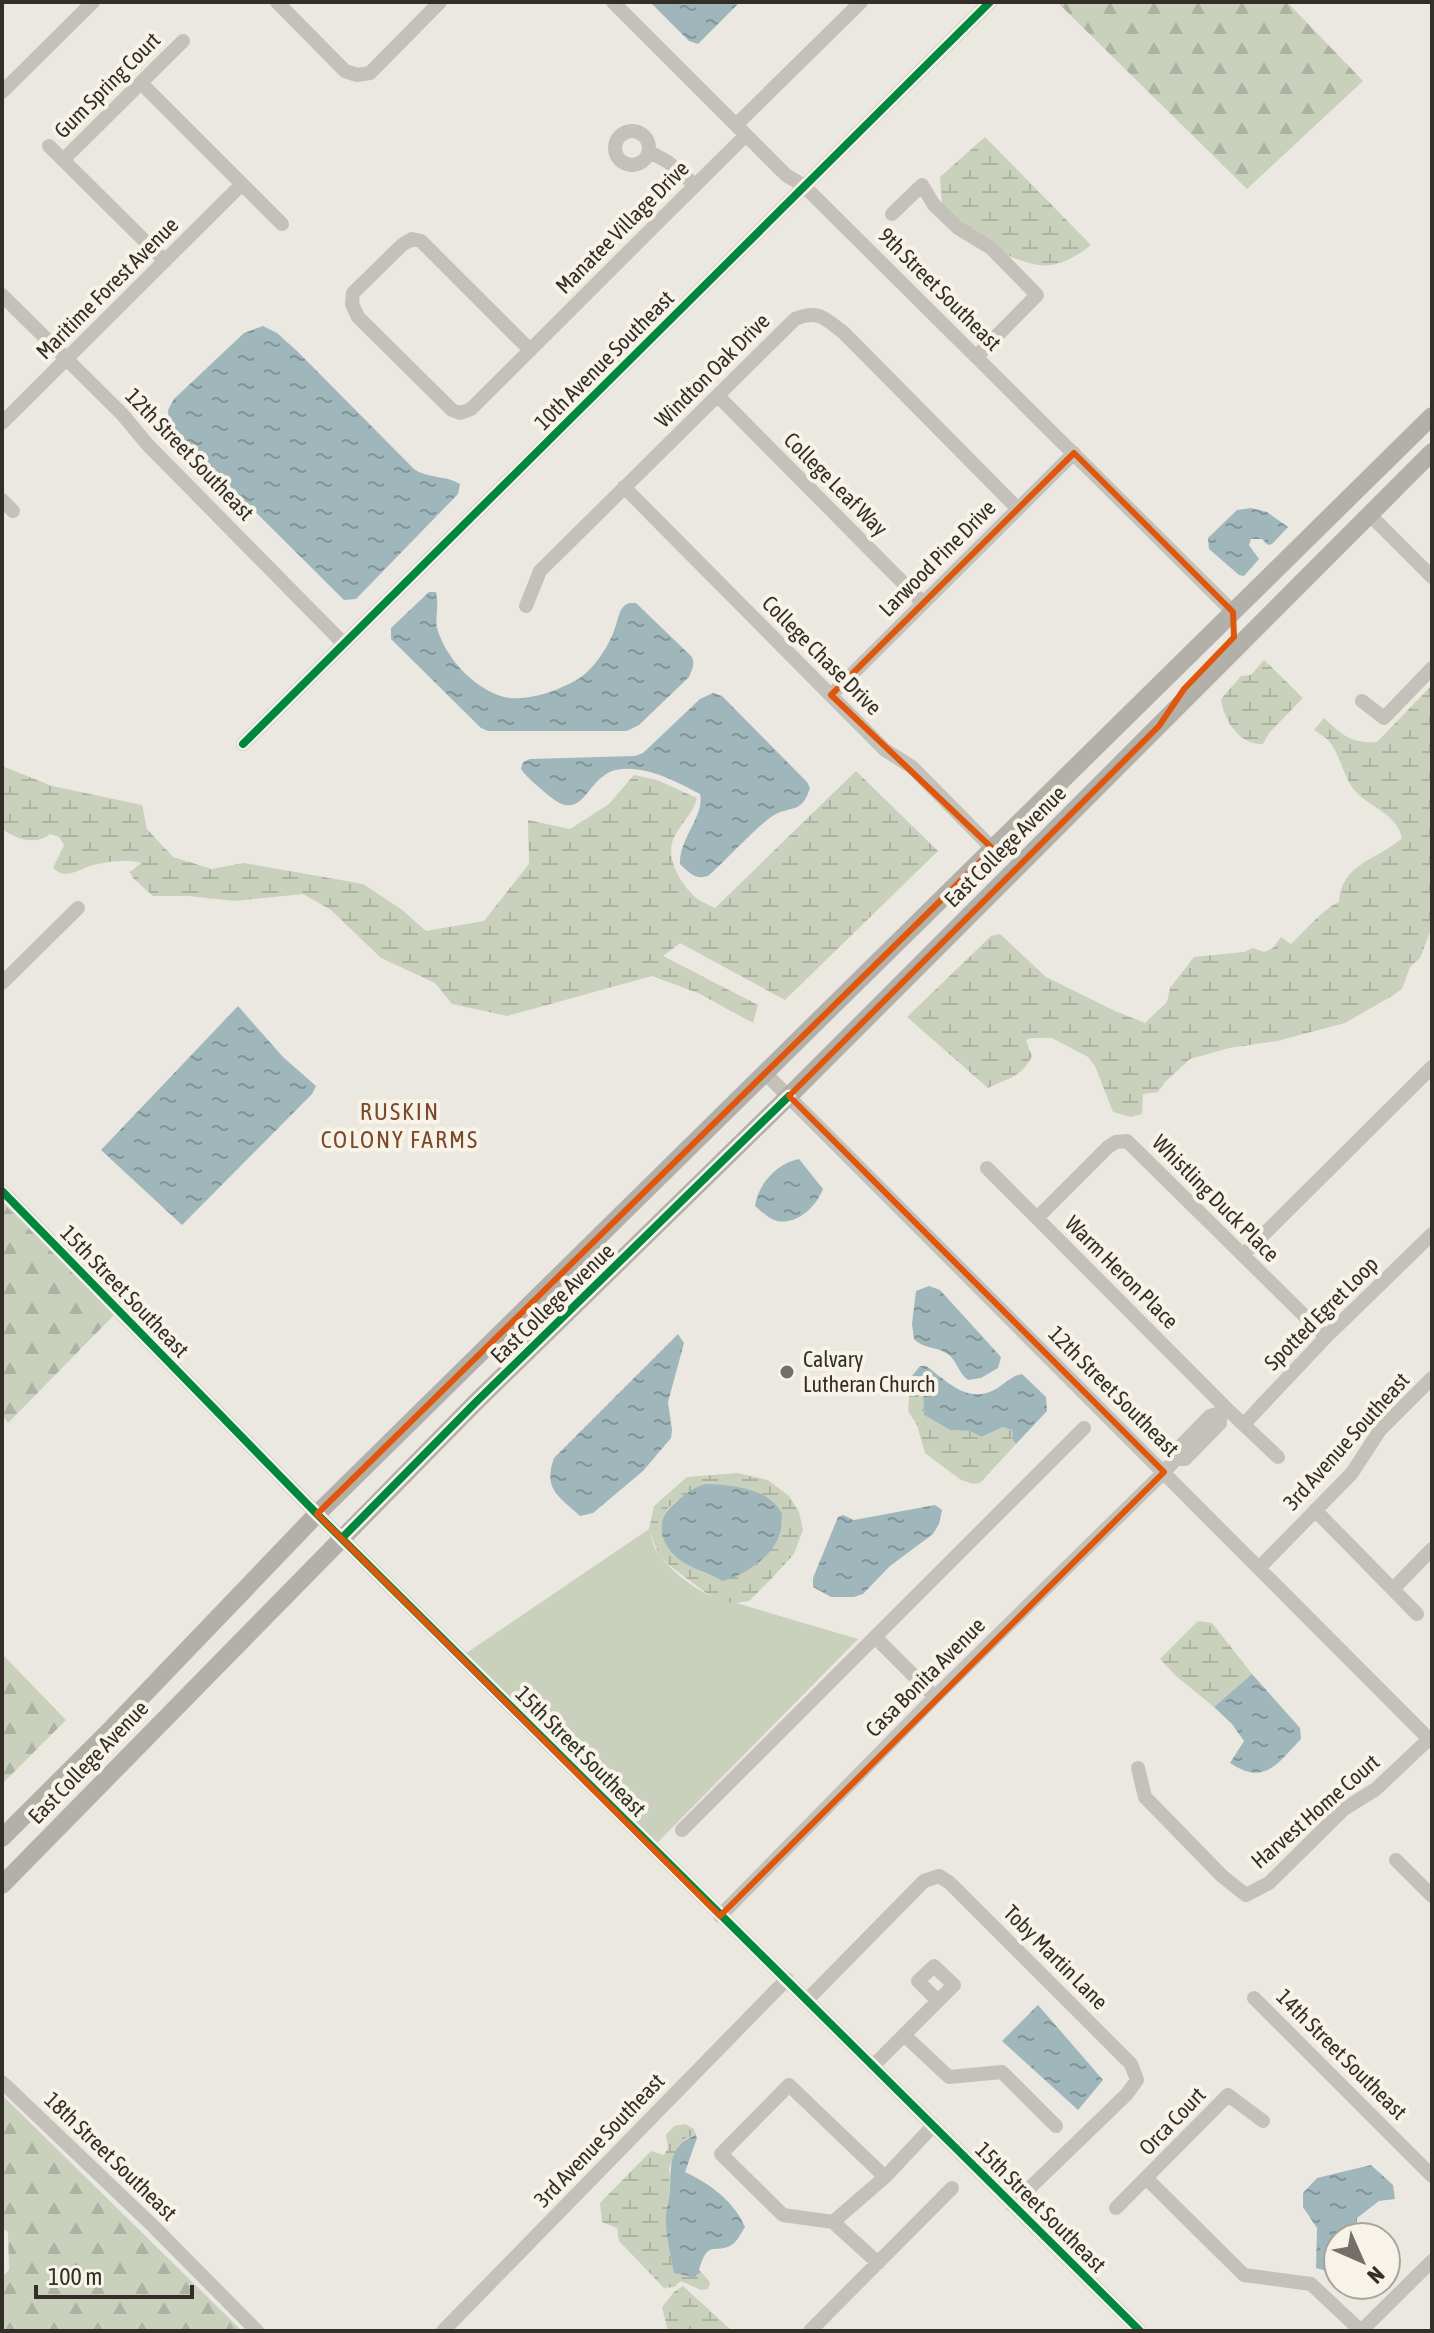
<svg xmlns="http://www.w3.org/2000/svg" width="1434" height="2333" font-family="'Asap Condensed',sans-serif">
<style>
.green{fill:#c9d0bc}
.forest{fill:url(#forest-firs)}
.wetland{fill:url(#wetland-marsh);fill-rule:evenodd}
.water{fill:url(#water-ripples)}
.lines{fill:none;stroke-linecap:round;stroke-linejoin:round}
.minor{stroke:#c4c0ba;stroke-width:14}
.major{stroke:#b3afa9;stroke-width:18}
.cycleway-casing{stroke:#f7f3e9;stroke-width:13}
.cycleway{stroke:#00873e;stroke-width:8}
.marked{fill:none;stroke:#df570d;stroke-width:6;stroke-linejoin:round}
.poi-dot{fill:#746f69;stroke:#f7f3e9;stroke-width:3}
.labels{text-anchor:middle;stroke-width:8;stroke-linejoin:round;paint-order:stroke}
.street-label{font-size:22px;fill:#342e29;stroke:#f7f3e9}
.poi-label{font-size:22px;fill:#342e29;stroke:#f7f3e9;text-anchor:start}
.neighbourhood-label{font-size:24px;letter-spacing:2px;fill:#7b4a2a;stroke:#f7f3e9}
</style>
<defs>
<pattern id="forest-firs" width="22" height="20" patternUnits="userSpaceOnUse" patternTransform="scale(2)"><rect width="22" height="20" fill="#c9d0bc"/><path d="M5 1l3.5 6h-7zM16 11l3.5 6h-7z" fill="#adb3a2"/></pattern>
<pattern id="wetland-marsh" width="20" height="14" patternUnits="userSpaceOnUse" patternTransform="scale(2)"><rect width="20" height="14" fill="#c9d0bc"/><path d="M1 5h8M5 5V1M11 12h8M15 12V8" fill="none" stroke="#adb3a2"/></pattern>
<pattern id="water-ripples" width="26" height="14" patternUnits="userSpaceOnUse" patternTransform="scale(2)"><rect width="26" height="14" fill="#9fb6ba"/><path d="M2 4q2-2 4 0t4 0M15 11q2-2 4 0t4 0" fill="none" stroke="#829497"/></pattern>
</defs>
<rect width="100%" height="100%" fill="#ebe8e1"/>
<path class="green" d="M649,1529C652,1539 654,1550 661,1558C679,1578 709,1601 736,1603L858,1639L656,1844L465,1654Z"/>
<path class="forest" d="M1057,2H1287L1363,81L1247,189Z
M2,1202L115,1314L8,1423L2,1415Z
M2,1654L66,1720L2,1784Z
M2,2095L242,2331H2V2277L9,2270L8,2232L2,2228Z"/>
<path class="wetland" d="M985,137L1091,245C1077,256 1058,268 1039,265C1002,260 968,230 942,206L940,177Z
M1264,660L1303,698L1269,733L1263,744C1240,746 1223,719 1221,699L1241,676L1251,675Z
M1432,685V927L1420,958L1410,967L1402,989L1392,996L1345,1023L1277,1041L1229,1048L1190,1059L1165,1082L1158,1092L1143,1094L1142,1114L1131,1117L1113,1112L1095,1066L1088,1057L1052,1038H1031L1026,1040L1032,1056C1022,1077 1008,1078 988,1088L907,1017L991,936L1000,934L1046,977L1115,1011L1145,1023L1167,1002L1170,988L1194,957L1244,952L1253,948L1264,952L1273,948L1281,937L1291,944C1304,932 1324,908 1339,902C1341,863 1378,860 1402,838C1396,813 1372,809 1355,791C1343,777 1341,756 1329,741C1325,737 1319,733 1314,730L1324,718C1342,735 1352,744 1377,742Z
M2,766L52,786L142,805L147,829L173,857L212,869L244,863L363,884L401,909L426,931L484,921L529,864L528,820L570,829L609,804L634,775L657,780L697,798C693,814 681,823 674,837C665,857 679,881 693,895C698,901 708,904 715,908L856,771L938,851L785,1000L680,943L663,956L758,1005L753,1023L698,993L652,976L507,1016L452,1004L435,983L381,958L331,910L303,894L235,901L188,896H153L133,878L130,872L141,863C130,859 102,862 90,866C82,869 73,874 64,874C59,873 57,871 53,868L64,845L59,837L50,834C35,846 16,839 2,829Z
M910,1386L923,1395L924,1415L950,1430L970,1431L983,1437L1003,1427L1012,1430L1013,1440L1016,1444L980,1483L973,1484L961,1480L925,1453L917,1425L908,1411Z
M737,1473L768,1480L789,1496L799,1512L803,1530L794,1554L774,1576L749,1601L736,1603L722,1602L706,1593L669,1565L659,1556L649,1529L654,1506L687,1477ZM678,1500L720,1579L703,1573L684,1562L667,1509Z
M1198,1621L1212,1623L1252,1674L1214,1707L1176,1676L1160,1659Z
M685,2124L694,2129L696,2135L686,2138L669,2168L670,2192L694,2277L701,2272L710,2282L708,2289L701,2290L681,2281L674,2287L664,2288L619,2241L617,2228L602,2222L600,2203L651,2151L664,2155L668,2148L666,2135L674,2126Z
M683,2286L732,2331H668L662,2307L674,2292Z"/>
<path class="water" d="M650,2H740L698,44L689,41Z
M263,326L277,333L298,352L414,469C428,479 446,475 460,484L458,494L356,599L344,600L169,426L168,410L174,399L244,333Z
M1251,508L1267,512L1288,527L1272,544L1268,545L1262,539H1251L1249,545L1259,559L1244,576L1239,575L1209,549L1208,538L1237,510Z
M429,592H436C440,606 433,621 439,634C449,661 475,689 504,697C520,701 543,695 558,689C569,684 581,679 589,670C600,659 610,643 615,628C618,621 618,612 624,606C629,602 631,603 636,603L691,656C696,663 692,669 689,677L639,725L627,731H488L481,728L391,639V628Z
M713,693L722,696L807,782L810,788C802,812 795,806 778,813C764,818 724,863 708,876C696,880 689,873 680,864C679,838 705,816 700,794C676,781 640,762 612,771C585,781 583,825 548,795C539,787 528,779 521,769L523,762L530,759L635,756L643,753L700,699Z
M238,1006L283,1057L316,1086L312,1094L182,1225L101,1150Z
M799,1159L823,1189C816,1207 797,1225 777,1221C769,1219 761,1211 755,1206C758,1184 777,1163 799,1159Z
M929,1286L940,1290L1001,1357L998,1368L981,1378L968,1380C958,1373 957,1359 946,1353C935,1346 924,1349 914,1339L912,1324L916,1291Z
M678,1334L684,1343L668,1402L672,1430L671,1438L643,1471L593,1513L580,1516C558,1496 543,1489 554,1458Z
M920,1366H926C947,1381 967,1404 994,1390C1004,1385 1011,1376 1022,1374L1046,1397L1047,1411L1016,1444L1013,1440L1012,1430L1003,1427L982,1437L970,1431L950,1430L924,1415L923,1395L910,1386L912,1376Z
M706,1484C731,1485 770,1488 782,1514C781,1520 782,1527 780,1533C773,1557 745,1575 723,1581C710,1574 695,1570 683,1562C661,1548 653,1521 674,1504C686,1494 691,1488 706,1484Z
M935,1505L942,1510L939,1524L933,1534L890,1566L863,1594L854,1597H831L813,1587V1578L838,1517L843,1515L854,1520Z
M1252,1674L1300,1728L1301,1739C1277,1764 1265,1786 1230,1763L1244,1741L1232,1724L1214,1707Z
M1038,2005L1103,2080L1078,2110L1002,2041Z
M696,2135L697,2138L685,2172C710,2184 734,2201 745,2227C741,2233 738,2240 733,2244C714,2256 709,2237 699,2270L701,2272L694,2277L674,2273C671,2257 667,2240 666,2224C665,2213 669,2203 670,2192C671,2168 668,2145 696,2135Z
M1371,2165L1393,2185L1395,2199L1379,2201L1357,2218V2237H1338V2274L1316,2268L1317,2228L1303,2207V2193L1317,2178Z"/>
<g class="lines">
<path class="minor" d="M277,2L345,71L357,75L370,73L440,2
M613,2L786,175L804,186L1233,612
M141,83L282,224
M2,92L93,2
M736,125L861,2
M615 148a17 17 0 1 1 34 0a17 17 0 1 1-34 0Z
M49,146L165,261
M650,152L668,162L695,185
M63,160L183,41
M892,214L922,185L934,205L958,228L991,248L1037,295L977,356
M2,295L122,414L147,444L344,644
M530,350L421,241L412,239L402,245L353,293L352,304L358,317L452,410L460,413L471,409C562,318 654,226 746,135
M718,396L923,603
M2,423L242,184
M624,487L885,750L912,767L993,849
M2,500L13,511
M1369,514L1432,577
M526,606L540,571L795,319C819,309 825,319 844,333L1018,509
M831,695L1074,453
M1362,701L1384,718L1432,668
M243,744L990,2
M2,983L78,908
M764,1072L1432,1742
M987,1168L1226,1408
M2,1191L317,1514L1140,2331
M1037,1218L1108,1147L1116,1142L1127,1141L1326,1337
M1243,1255L1432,1067
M1220,1413L1226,1408L1278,1457
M1244,1424L1326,1337L1432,1234
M1315,1510L1417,1614
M1259,1568L1352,1473L1380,1430L1432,1378
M1393,1589L1432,1549
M875,1637L935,1697
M1138,1768L1145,1797L1222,1876L1246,1895L1269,1883L1344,1809L1376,1789L1429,1739
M682,1830L1084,1428
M1396,1860L1432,1896
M720,1916L935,1697L1164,1472L1176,1459V1451L1210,1416L1220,1413V1423L1185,1459H1176
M1254,1998L1432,2176
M807,2000L924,1881L939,1876L950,1883L1131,2064L1137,2080L1127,2094L1012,2205
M904,2035L949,2077L1002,2072L1056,2126
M873,2066L954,1985L934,1966L918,1981L938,2001
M2,2082L153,2226L257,2331
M885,2177L789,2085L721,2154L783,2215L833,2222L885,2177L933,2126
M1146,2178L1244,2275L1311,2284L1361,2331
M1116,2208L1228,2095L1263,2121
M833,2222L878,2263
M443,2331L787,1979
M810,2331L952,2188
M1361,2331L1432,2261"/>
<path class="major" d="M2,1838L109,1731L317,1514L1432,416
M2,1885L475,1403L789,1096L1432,452"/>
<g class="cycleway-casing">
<path id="cycleway" d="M243,744L990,2
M2,1191L317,1514L1140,2331
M342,1538L475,1403L789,1096"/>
</g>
<use href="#cycleway" class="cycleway"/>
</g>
<path class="marked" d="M1074,453L1233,612L1234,637L1184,689L1159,726L789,1096L1164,1472L720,1916L317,1514L993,849L831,695Z"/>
<circle class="poi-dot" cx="787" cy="1372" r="8"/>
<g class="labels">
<g class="street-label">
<text transform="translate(107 85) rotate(-45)" y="8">Gum Spring Court</text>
<text transform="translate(622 227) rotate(-45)" y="8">Manatee Village Drive</text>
<text transform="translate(107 288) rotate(-45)" y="8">Maritime Forest Avenue</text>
<text transform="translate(940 289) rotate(45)" y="8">9th Street Southeast</text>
<text transform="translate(604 360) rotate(-45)" y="8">10th Avenue Southeast</text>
<text transform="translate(712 370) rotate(-45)" y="8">Windton Oak Drive</text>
<text transform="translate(190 454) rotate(46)" y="8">12th Street Southeast</text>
<text transform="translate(836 484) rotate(45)" y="8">College Leaf Way</text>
<text transform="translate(937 558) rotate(-45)" y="8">Larwood Pine Drive</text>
<text transform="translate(822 655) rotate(45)" y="8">College Chase Drive</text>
<text transform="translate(1005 846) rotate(-45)" y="8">East College Avenue</text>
<text transform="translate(1216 1198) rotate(45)" y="8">Whistling Duck Place</text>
<text transform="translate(1122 1272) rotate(45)" y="8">Warm Heron Place</text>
<text transform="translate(125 1291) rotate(46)" y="8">15th Street Southeast</text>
<text transform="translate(552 1303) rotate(-44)" y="8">East College Avenue</text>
<text transform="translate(1321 1313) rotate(-45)" y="8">Spotted Egret Loop</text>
<text transform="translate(1114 1391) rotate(45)" y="8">12th Street Southeast</text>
<text transform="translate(1346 1441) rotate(-48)" y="8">3rd Avenue Southeast</text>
<text transform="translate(925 1677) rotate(-45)" y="8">Casa Bonita Avenue</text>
<text transform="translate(581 1751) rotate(45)" y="8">15th Street Southeast</text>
<text transform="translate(88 1762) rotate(-46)" y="8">East College Avenue</text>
<text transform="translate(1315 1811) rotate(-41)" y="8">Harvest Home Court</text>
<text transform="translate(1056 1957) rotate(45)" y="8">Toby Martin Lane</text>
<text transform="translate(1342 2054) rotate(45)" y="8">14th Street Southeast</text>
<text transform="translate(1172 2121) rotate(-46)" y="8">Orca Court</text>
<text transform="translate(599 2140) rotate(-46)" y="8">3rd Avenue Southeast</text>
<text transform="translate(111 2156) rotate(44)" y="8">18th Street Southeast</text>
<text transform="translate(1041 2207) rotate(45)" y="8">15th Street Southeast</text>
</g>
<g class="poi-label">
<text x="803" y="1367">Calvary<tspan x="803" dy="25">Lutheran Church</tspan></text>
</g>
<g class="neighbourhood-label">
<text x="400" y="1120">RUSKIN<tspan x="400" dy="28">COLONY FARMS</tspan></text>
</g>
</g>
<rect width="1434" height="2333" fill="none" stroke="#342e29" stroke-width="8"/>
<g transform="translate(1362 2261) rotate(135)"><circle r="38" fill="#f7f3e9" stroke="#a9a49c" stroke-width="2"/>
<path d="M0-6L14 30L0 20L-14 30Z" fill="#746f69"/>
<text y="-12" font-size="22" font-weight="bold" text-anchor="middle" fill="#342e29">N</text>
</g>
<path d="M36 2285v12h156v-12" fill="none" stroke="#342e29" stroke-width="4"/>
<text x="48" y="2285" font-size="24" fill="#342e29" stroke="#f7f3e9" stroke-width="6" paint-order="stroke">100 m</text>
</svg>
